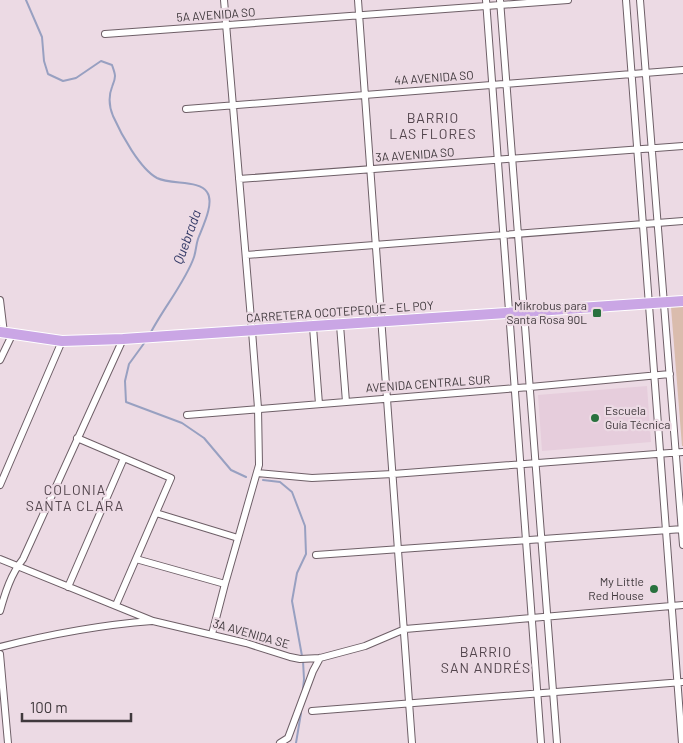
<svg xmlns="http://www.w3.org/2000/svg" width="683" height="743" font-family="Barlow,sans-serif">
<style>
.built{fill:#e6cddc}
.green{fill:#dabcad}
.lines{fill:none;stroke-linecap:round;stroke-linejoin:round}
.stream{stroke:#98a0c1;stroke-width:2}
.minor-casing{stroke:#6e5f67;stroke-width:8}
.primary-casing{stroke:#fff;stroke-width:12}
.minor{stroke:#fff;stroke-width:6}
.primary{stroke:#caa6e5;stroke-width:10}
.poi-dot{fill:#29713e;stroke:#ecdae4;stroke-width:2}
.labels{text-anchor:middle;stroke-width:4.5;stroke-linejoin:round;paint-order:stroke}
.street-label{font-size:12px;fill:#40393d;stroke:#ecdae4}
.poi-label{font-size:12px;fill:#40393d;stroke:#ecdae4;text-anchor:end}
.neighbourhood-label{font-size:14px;letter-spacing:1px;fill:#53454d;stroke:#ecdae4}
.water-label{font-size:14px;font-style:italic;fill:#323966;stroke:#ecdae4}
</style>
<rect width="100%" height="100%" fill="#ecdae4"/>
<path class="built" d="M647,386L651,442L542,451L538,395Z"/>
<path class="green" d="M683,306V446H682L671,307Z"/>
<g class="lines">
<path class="stream" d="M26,0L42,37L44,61L48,74L63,81L76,78L101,61L112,65C113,68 115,73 115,76C115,80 113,84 112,87C108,97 109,106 113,116C121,134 140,169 157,178C171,185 200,180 207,192C215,203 202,228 198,239C196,245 196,251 194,257C186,281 162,310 150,334
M145,342L129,364L125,381L126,402L182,423L204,438L231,470L246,477
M263,480L280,482L292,492L305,526L306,554L297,573L292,601L302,656
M303,661L304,679L303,689
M296,743L301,713"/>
<g class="minor-casing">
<path id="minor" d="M358,0L412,743
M486,0L541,743
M500,0L557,743
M626,0L682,743
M640,0L683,545
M105,34L568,0
M186,109L683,70
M239,179L683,146
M246,255L683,221
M0,300L4,333
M340,325L346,402
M313,327L319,404
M0,360L12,335
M187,415L530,387L670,374
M77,438L171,478L116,605
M257,473L312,478L393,474L683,452
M0,485L62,341
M156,513L238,538
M316,555L683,529
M0,559L153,621L246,643L290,657L300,659L320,658L365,646L405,629L683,605
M136,559L225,584
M68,587L124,458
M0,611C5,593 11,574 23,559L123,339
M212,634L225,584L259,465L258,408L252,331L224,0
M0,647C51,634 99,625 152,621
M0,654L8,743
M312,711L683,682
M280,743L288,738L313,671L320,658"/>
</g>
<g class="primary-casing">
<path id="primary" d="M0,332L62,341L123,339L683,301"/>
</g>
<use href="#minor" class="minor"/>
<use href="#primary" class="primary"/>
</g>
<g class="poi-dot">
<rect x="592" y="308" width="10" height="10" rx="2.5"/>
<circle cx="595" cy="418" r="5"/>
<circle cx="654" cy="589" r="5"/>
</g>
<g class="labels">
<g class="street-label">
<text transform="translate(216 15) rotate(-4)" y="4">5A AVENIDA SO</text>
<text transform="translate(434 78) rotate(-4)" y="4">4A AVENIDA SO</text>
<text transform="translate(415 155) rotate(-4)" y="4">3A AVENIDA SO</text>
<text transform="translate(340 312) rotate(-4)" y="4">CARRETERA OCOTEPEQUE - EL POY</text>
<text transform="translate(428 384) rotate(-4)" y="4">AVENIDA CENTRAL SUR</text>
<text transform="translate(251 634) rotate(16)" y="4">3A AVENIDA SE</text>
</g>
<g class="poi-label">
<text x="587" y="310">Mikrobus para<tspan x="587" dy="14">Santa Rosa 90L</tspan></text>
<text x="605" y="415" text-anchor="start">Escuela<tspan x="605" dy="14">Guía Técnica</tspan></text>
<text x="644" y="586">My Little<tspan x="644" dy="14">Red House</tspan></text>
</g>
<g class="neighbourhood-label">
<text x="433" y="123">BARRIO<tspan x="433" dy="16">LAS FLORES</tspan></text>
<text x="75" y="495">COLONIA<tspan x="75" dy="16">SANTA CLARA</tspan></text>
<text x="486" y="657">BARRIO<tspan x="486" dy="16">SAN ANDRÉS</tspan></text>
</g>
<g class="water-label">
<text transform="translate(187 237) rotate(-70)" y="5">Quebrada</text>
</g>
</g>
<path d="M22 713v8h109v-8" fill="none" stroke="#40393d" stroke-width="2.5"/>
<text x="30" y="713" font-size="15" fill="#40393d" stroke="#ecdae4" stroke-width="4" paint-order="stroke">100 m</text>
</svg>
